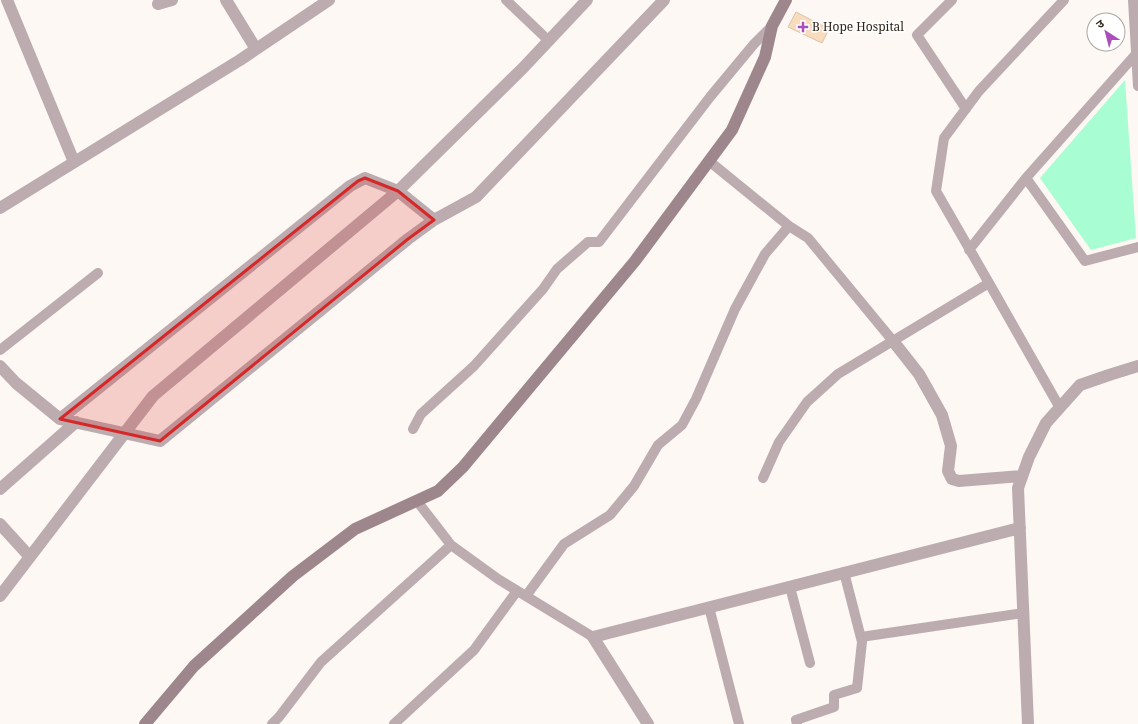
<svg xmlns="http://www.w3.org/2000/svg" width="1138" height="724" font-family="'Noto Serif','Noto Sans Devanagari',serif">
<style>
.green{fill:#a9fdd2}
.building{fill:#f8dcbd;stroke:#dbc4ac}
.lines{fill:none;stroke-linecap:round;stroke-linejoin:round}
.lane{stroke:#bcacb0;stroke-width:10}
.street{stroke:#bcacb0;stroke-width:12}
.secondary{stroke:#9e878c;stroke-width:12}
.marked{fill:#d62828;fill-opacity:0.2;stroke:#d62828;stroke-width:3;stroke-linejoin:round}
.poi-dot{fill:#a94eba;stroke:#fff;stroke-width:1.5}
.labels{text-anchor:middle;stroke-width:3;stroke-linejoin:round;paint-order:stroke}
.poi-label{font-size:12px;fill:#2c241a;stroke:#fff;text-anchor:start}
</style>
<rect width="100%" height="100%" fill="#fdf8f3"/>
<path class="green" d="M1125,80L1136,238L1091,250L1040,178Z"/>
<path class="building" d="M796,12L829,29L822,43L788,27Z"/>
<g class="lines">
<path class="lane" d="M506,0L549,41
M952,0L917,35L966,109
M1133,0L1138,86
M709,161L789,226L808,238L893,341
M1026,178L1085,261L1138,247
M969,250L1026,178L1136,54
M989,283L1060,408
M0,350L98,273
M413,429L421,414L474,366L543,289L557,269L588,242H599L710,97L754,44L772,26
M763,478L779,442L807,402L838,374L989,283L936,191L944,138L979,91L1064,0
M417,501L451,545L498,579L593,637
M790,587L810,663
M526,596L564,544L610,515L634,486L658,445L682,425L696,399L735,309L765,254L789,226
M709,607L739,724
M861,637L1023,613
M272,724L279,717L321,662L451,545
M394,724L474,650L517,591
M797,724L796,720L834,707V695L857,688L862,642L844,572"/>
<path class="street" d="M7,0L74,162
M226,0L256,49
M158,4L172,0
M0,208L240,60L329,0
M893,341L919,374L942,415L951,446L948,471L952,479L959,481L1022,476
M0,366L16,383L60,419L160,441L408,239L434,220L476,197L664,0
M60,419L350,186L365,178L398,191L434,220
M0,489L76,422
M0,524L30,557
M0,596L153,396L398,191L523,68L587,0
M648,724L593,637L1020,528
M1028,724L1018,488L1029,457L1046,423L1080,385L1109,375L1138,366"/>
<path class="secondary" d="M145,724L194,666L293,576L355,529L438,491L463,467L635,261L732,130L765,57L772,26L786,0"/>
</g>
<path class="marked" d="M365,178L398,191L434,220L408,239L160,441L60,419L358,181Z"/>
<path class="poi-dot" d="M801 21h4v4h4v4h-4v4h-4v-4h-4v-4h4z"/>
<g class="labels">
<g class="poi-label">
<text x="812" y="31">B Hope Hospital</text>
</g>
</g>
<g transform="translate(1106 32) rotate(324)"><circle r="19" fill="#ffffff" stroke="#aba7a3"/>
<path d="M0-3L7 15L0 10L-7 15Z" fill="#a94eba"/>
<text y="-6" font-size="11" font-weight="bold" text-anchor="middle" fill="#2c241a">उ</text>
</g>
</svg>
